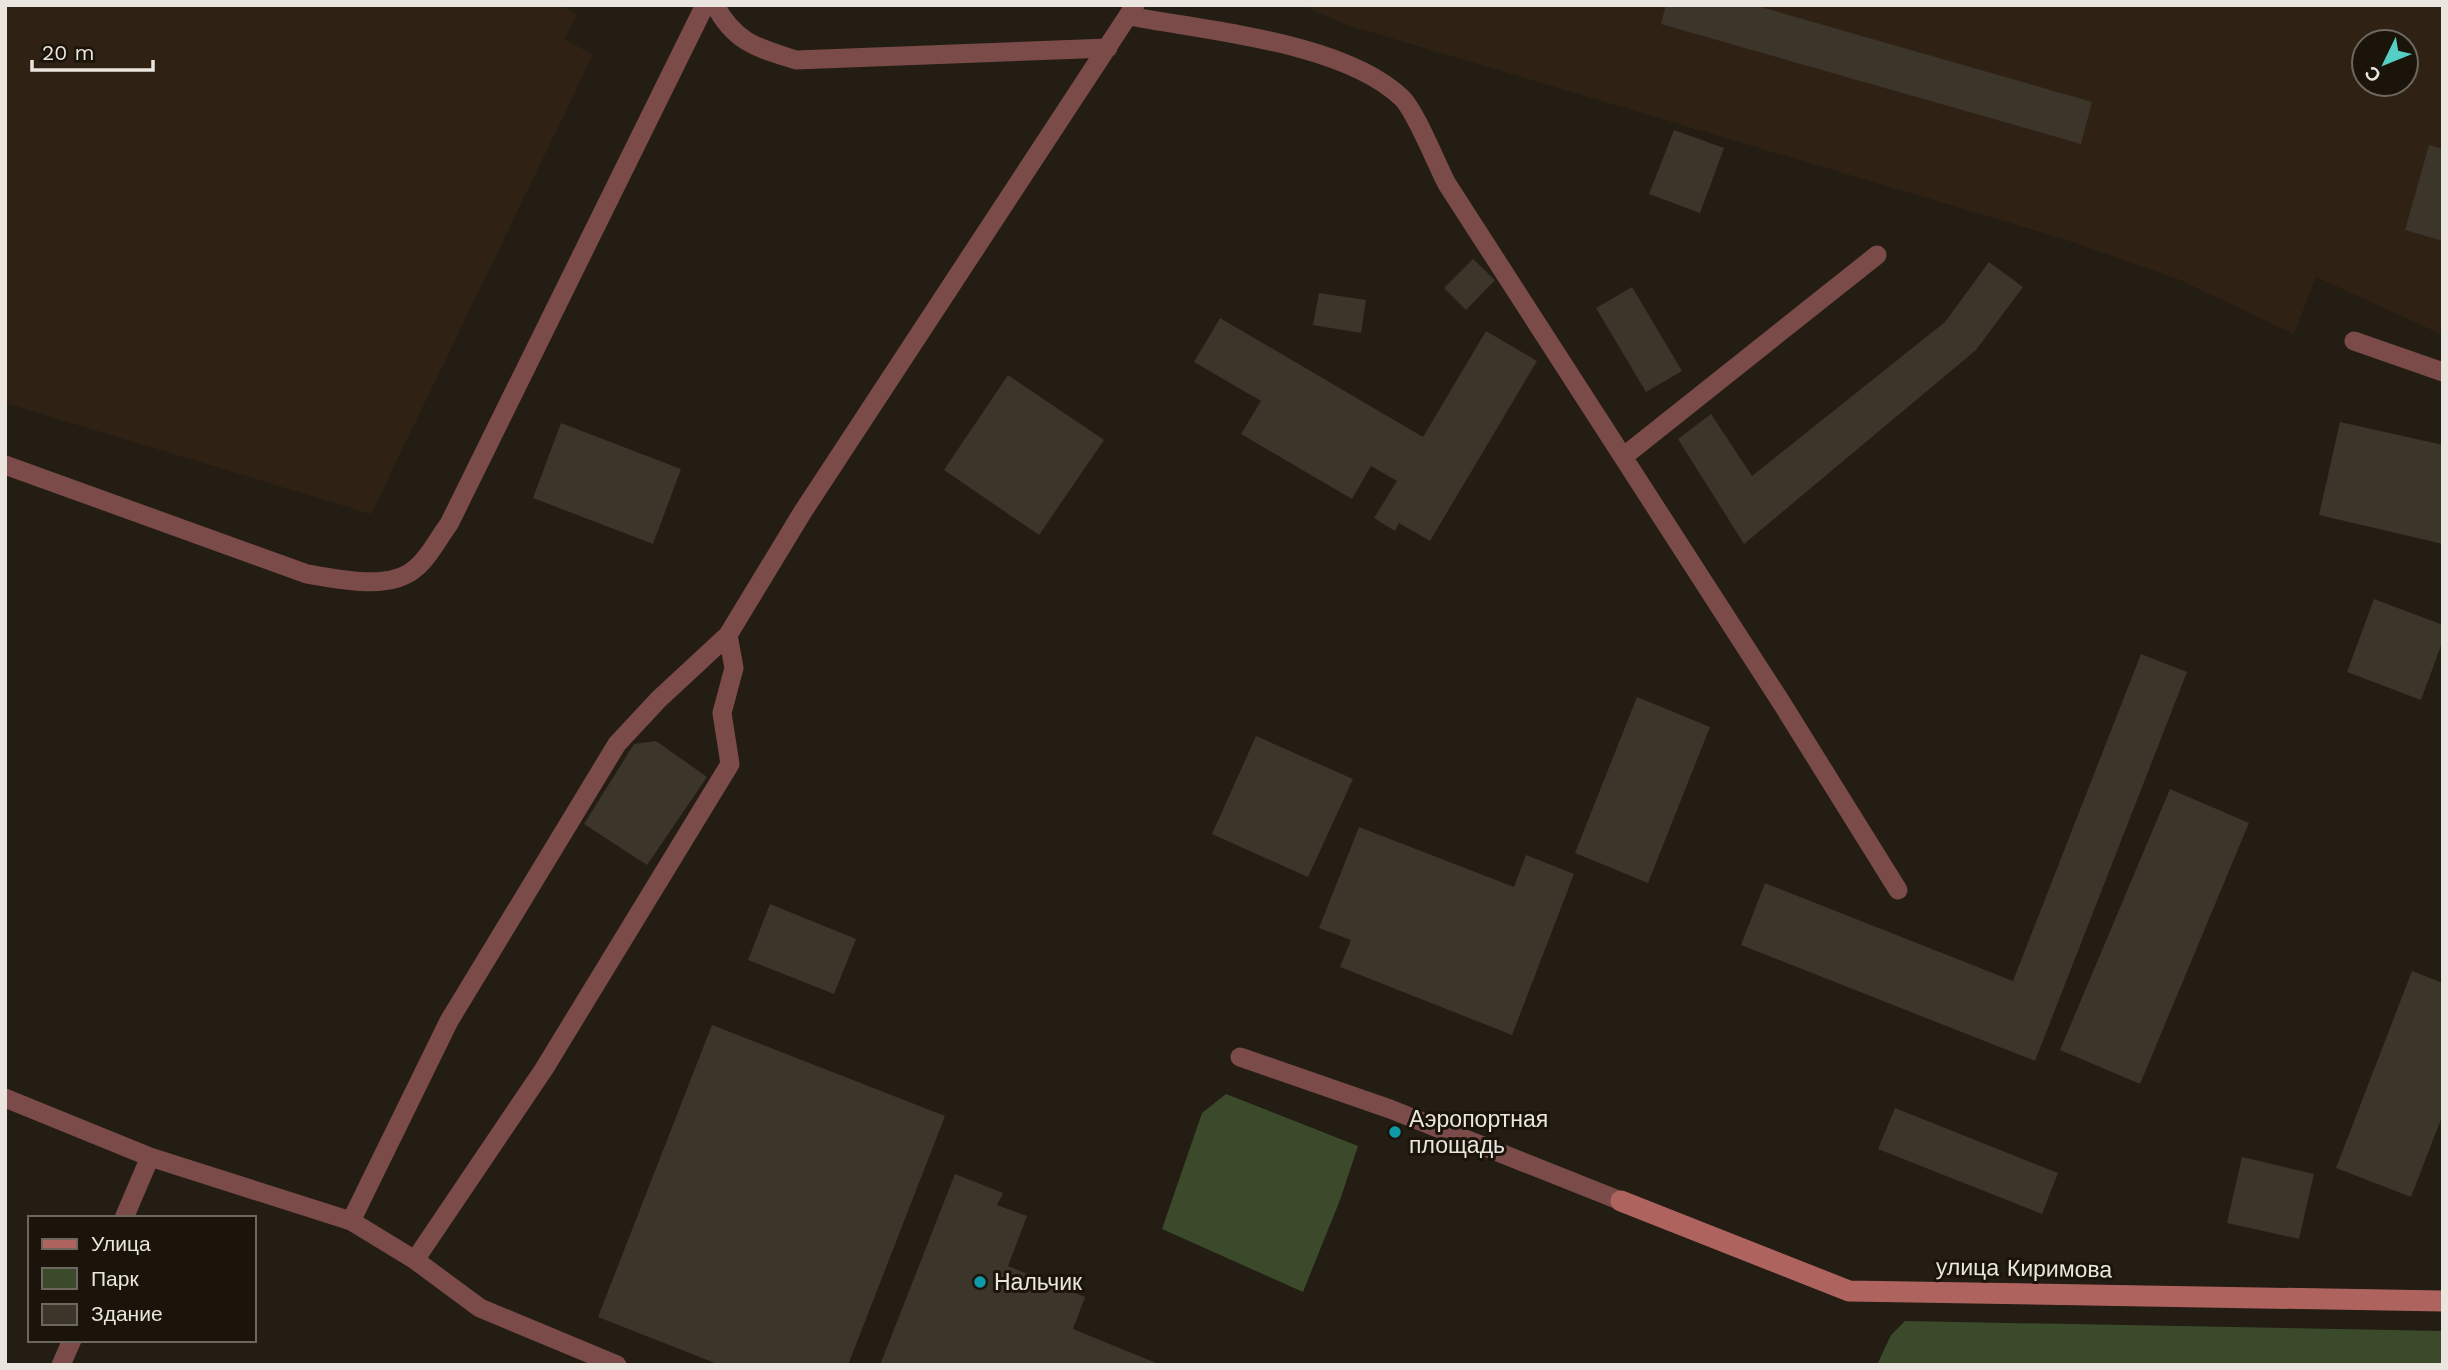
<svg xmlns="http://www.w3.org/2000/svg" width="2448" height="1370" font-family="'Work Sans',sans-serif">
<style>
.industrial{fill:#2f2215;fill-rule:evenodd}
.green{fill:#3a4a2a}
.building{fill:#3c352a}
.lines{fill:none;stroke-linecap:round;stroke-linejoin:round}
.lane{stroke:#7a4b48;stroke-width:19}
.secondary{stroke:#af635f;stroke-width:21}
.culture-dot{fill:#0f9aa8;stroke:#1a140a;stroke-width:2.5}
.labels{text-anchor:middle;stroke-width:6;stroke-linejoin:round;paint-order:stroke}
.poi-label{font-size:23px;fill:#eae5de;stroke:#1a140a;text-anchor:start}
.street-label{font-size:23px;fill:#eae5de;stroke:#1a140a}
</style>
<rect width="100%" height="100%" fill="#231d13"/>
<path class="industrial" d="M5,5H568L566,8L577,15L565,39L593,55L371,514L5,403Z
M1301,5H2443V335L2316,277L2294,334L2180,280L2064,239L1344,24ZM2364,42H2406V84H2364Z"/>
<path class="green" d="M1226,1094L1358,1146L1340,1200L1303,1292L1162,1229L1202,1113Z
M1905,1321L2443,1331V1365H1877L1891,1335Z"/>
<path class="building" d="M1666,5H1754L2092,102L2081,144L1661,24Z
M1674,130L1724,148L1700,213L1649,194Z
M2429,145L2443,149V241L2405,230Z
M1473,259L1495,280L1466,310L1444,288Z
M1989,262L2023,287L1976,350L1744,544L1678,439L1711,414L1752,476L1945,322Z
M1632,287L1682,371L1646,392L1596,308Z
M1319,293L1366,300L1361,333L1313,325Z
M1220,318L1423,437L1486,331L1537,361L1430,541L1399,523L1395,531L1374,518L1397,481L1371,466L1352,499L1241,434L1261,401L1194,362Z
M1008,375L1104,440L1039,535L944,470Z
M2340,422L2443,445V544L2319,515Z
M561,423L681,469L653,544L533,498Z
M2374,599L2443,625V640L2421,700L2347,672Z
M2141,654L2187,672L2035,1061L1741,945L1765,883L2013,981Z
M1637,697L1710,727L1648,883L1575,853Z
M1256,736L1353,779L1308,877L1212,834Z
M656,741L707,777L647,865L584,824L634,744Z
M2170,789L2249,823L2140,1084L2060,1050Z
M1359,827L1514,887L1526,855L1574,874L1512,1035L1340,967L1351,940L1319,928Z
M770,904L856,939L834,994L748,960Z
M2412,971L2443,983V1114L2411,1197L2336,1168Z
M712,1025L945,1116L848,1365H720L598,1317Z
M1895,1108L2058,1173L2042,1214L1878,1149Z
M2242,1157L2314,1174L2299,1239L2227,1223Z
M955,1174L1003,1193L997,1205L1027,1216L1008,1266L1085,1297L1073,1329L1161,1365H880Z"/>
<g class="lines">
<path class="lane" d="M715,5C735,43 758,48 796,60L1108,48
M1129,16C1207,31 1344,42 1402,98C1416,112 1436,163 1447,184L1781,702L1898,890
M2354,341L2443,372
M1623,457L1877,255
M5,465L307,574C338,579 391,592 417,567C430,556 439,537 449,524L705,5
M1240,1057L1390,1109L1621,1201
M5,1098L150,1157
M124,1218L150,1157L351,1221L415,1260L480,1308L617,1365
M351,1221L449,1021L617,744L659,699L728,635L802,513L1135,5
M415,1260L544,1069L730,764L722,713L734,668L728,635
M61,1365L72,1340"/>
<path class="secondary" d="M1621,1201L1849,1291L2443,1301"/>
</g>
<g class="culture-dot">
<circle cx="1395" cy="1132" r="7"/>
<circle cx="980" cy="1282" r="7"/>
</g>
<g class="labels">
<g class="poi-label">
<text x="1409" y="1127">Аэропортная<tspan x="1409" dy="26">площадь</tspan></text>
<text x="994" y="1290">Нальчик</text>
</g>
<g class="street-label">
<text transform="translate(2024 1268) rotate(1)" y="8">улица Киримова</text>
</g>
</g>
<rect width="2448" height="1370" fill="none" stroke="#eae5de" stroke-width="14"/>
<rect x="28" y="1216" width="228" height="126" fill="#1a140a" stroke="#6d685f" stroke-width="2"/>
<rect x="42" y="1239" width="35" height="10" fill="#af635f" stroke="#6d685f" stroke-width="2"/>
<text x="91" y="1251" font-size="21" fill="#eae5de">Улица</text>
<rect x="42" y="1268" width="35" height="21" fill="#3a4a2a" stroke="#6d685f" stroke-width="2"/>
<text x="91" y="1286" font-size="21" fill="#eae5de">Парк</text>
<rect x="42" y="1304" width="35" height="21" fill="#3c352a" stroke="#6d685f" stroke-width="2"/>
<text x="91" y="1321" font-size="21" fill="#eae5de">Здание</text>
<g transform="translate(2385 63) rotate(227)"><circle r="33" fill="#1a140a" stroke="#6d685f" stroke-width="2"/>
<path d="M0-5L12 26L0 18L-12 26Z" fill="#55cec5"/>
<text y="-10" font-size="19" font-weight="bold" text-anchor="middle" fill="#eae5de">С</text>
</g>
<path d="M32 60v10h121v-10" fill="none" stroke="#eae5de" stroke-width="3.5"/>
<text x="42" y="60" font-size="21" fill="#eae5de" stroke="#1a140a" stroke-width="5" paint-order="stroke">20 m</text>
</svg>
